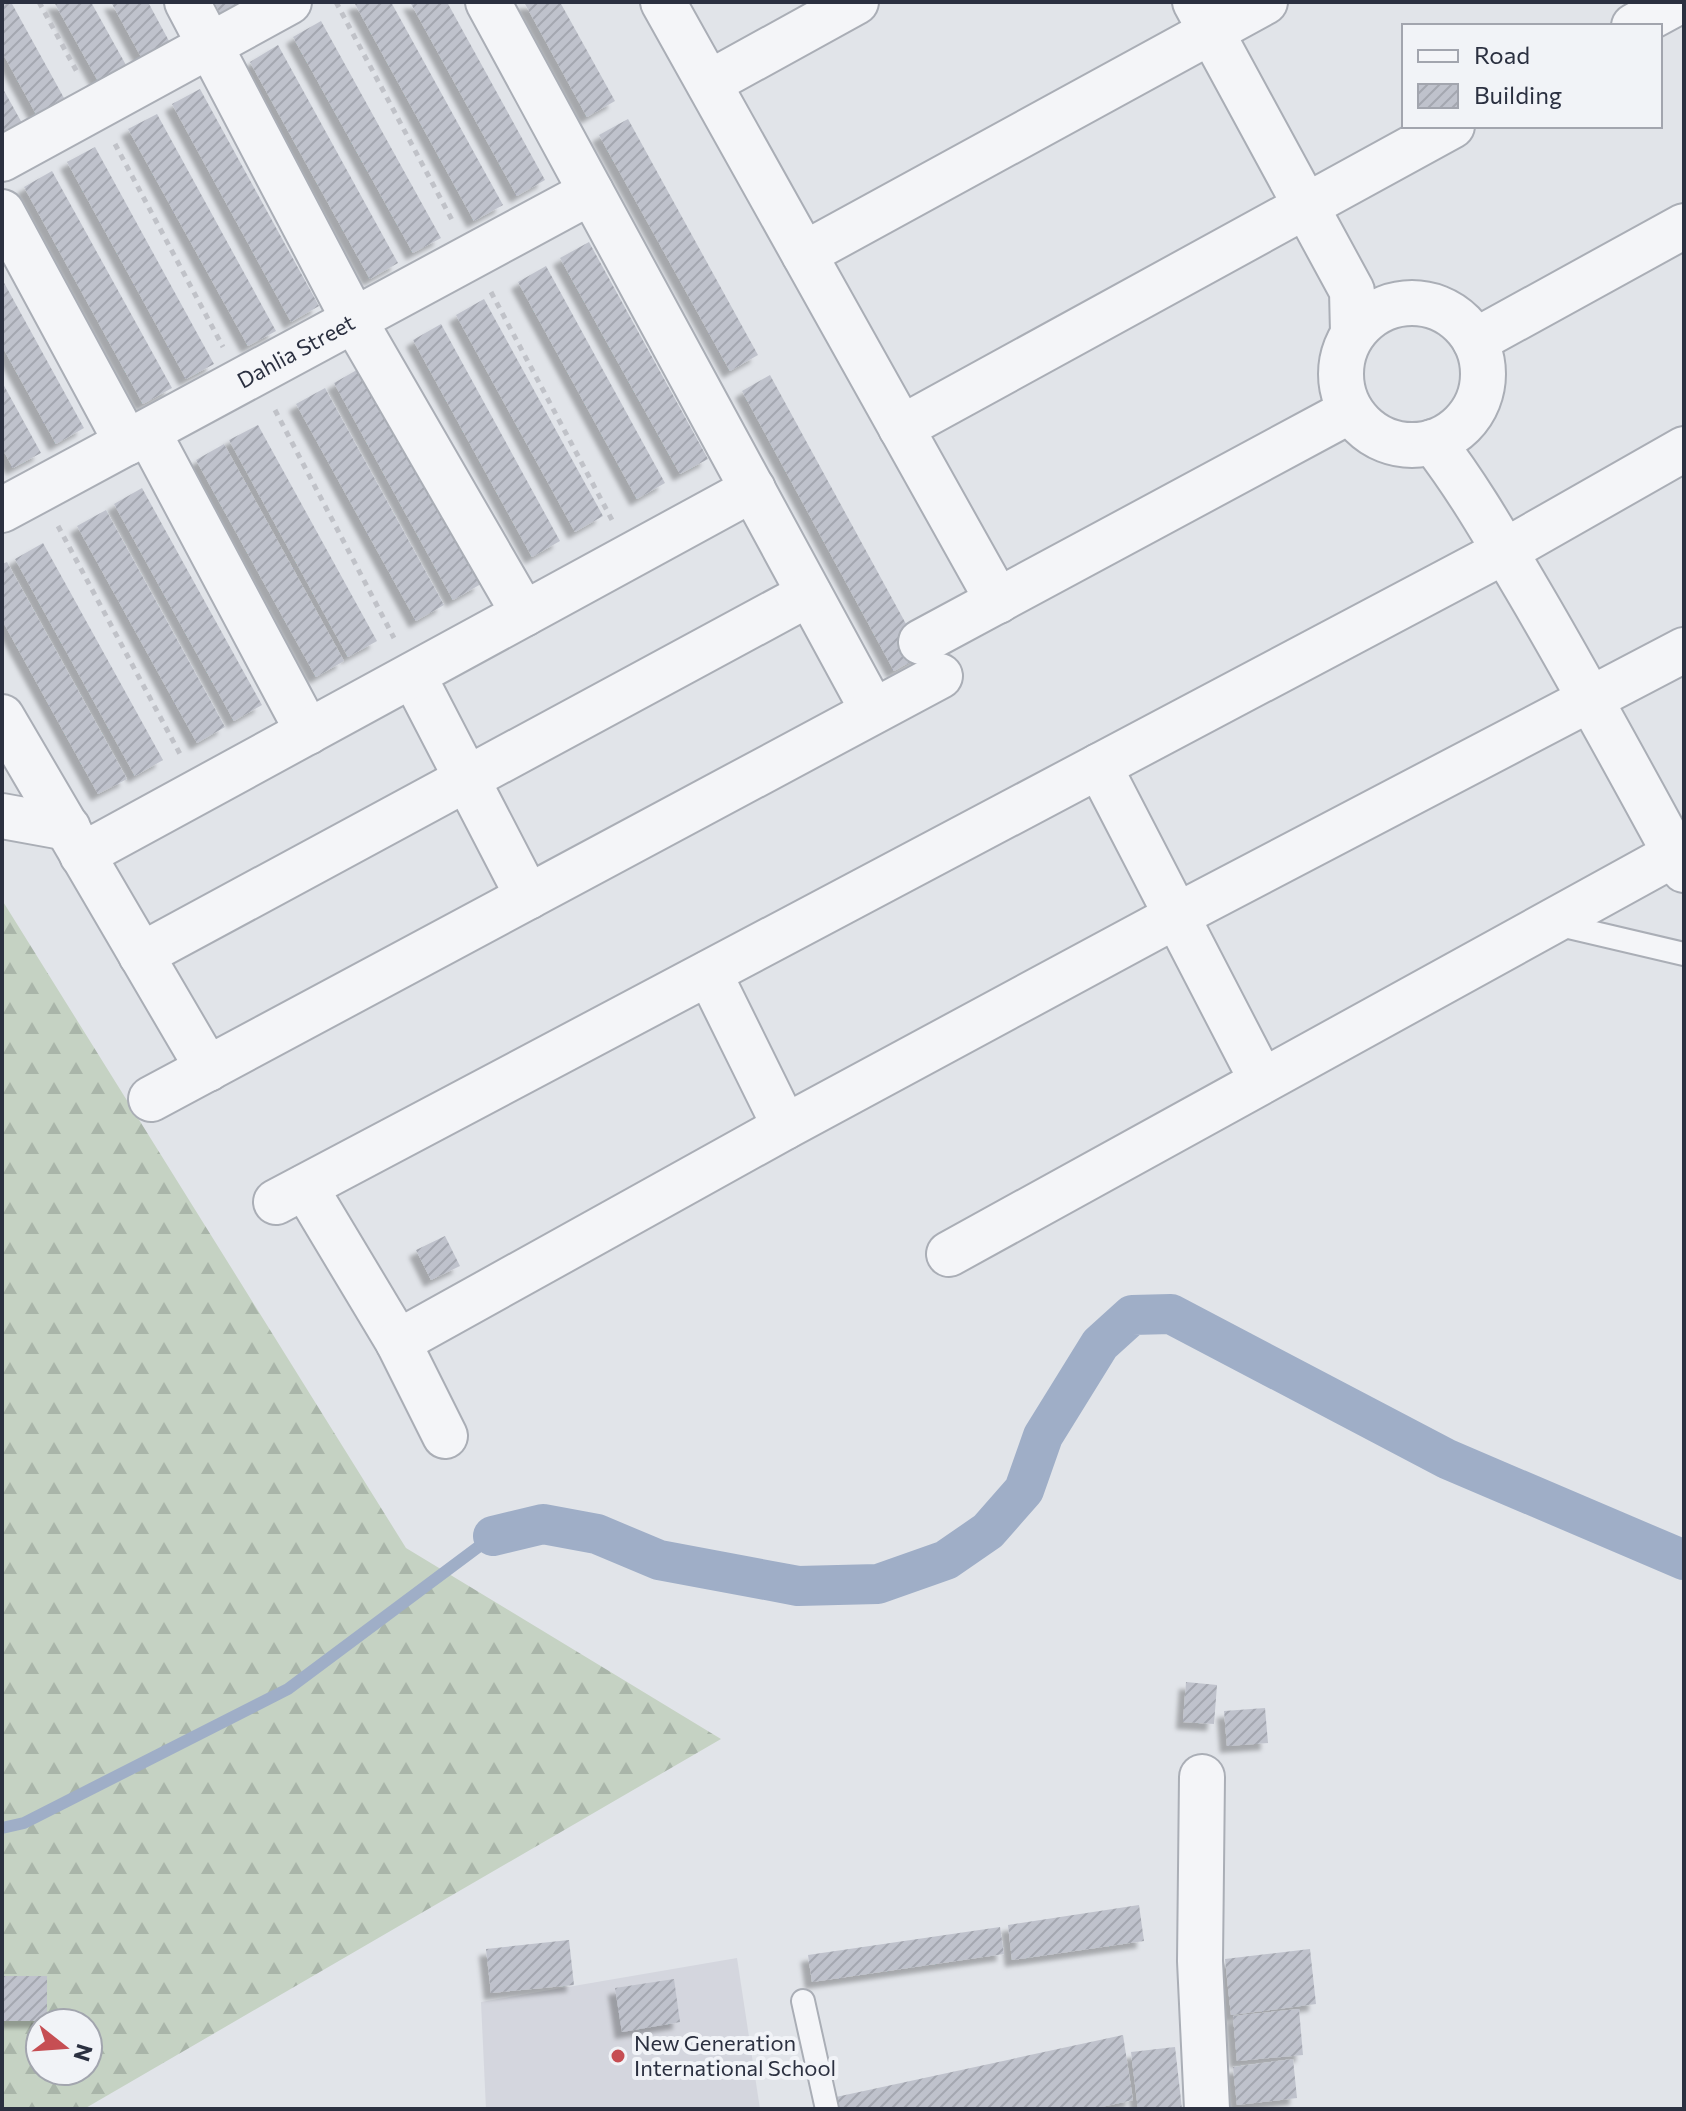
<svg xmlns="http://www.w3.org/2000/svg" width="1686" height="2111" font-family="Commissioner,sans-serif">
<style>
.built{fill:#d4d6de}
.forest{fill:url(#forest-firs);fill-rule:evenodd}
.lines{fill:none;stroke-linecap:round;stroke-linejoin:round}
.stream{stroke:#9faec7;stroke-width:12}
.canal{stroke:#9faec7;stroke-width:40}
.building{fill:url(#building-hatch);filter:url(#shadow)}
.lane-casing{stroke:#aaaeb6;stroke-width:26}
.street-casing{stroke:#aaaeb6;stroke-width:48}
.path{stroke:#c0c2c8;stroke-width:5;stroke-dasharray:6 6;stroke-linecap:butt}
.lane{stroke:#f4f5f8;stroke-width:22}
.street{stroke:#f4f5f8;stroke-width:44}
.poi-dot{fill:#c64e53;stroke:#f1f3f7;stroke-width:3}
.labels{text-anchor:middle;stroke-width:8;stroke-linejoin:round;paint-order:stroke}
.street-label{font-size:22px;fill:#2b3040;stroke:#f1f3f7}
.poi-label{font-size:22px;fill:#2b3040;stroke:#f1f3f7;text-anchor:start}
</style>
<defs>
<pattern id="forest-firs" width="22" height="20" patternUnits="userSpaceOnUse" patternTransform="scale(2)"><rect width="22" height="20" fill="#c5d2c3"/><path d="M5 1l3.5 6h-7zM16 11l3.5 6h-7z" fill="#a9b5a9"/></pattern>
<pattern id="building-hatch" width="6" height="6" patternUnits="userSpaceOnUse" patternTransform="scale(2)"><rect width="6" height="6" fill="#bfc2cc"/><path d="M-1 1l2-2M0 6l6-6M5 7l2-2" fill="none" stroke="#a4a7b0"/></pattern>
<filter id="shadow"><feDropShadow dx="-7" dy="7" stdDeviation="2" flood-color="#0004"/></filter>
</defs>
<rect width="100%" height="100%" fill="#e1e4e9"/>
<path class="built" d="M737,1958L760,2109H486L481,2002Z"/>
<path class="forest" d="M2,900L406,1548L721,1739L84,2109H2ZM40,2023H88V2071H40Z"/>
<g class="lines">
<path class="stream" d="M2,1828L24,1823L288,1689L493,1536"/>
<path class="canal" d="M493,1536L543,1524L597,1534L659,1560L798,1586L878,1584L946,1560L988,1531L1024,1490L1043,1436L1100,1344L1132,1315L1171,1314L1447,1459L1684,1560"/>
</g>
<path class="building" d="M2,2H11L64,98L36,114L2,52Z
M54,2H91L126,65L98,81Z
M111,2H148L169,41L141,57Z
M214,2H241L220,13Z
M358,2H391L503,205L474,221L355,4Z
M410,2H447L545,180L517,196Z
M524,2H560L615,101L587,117Z
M321,21L441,238L413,253L293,37Z
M278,45L398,263L370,279L250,62Z
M2,87L22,123L2,134Z
M200,89L319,306L291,322L172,104Z
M157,114L276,331L248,346L128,129Z
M628,119L758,355L730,371L599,135Z
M95,147L214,364L186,379L67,162Z
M52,171L172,388L143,404L24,187Z
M589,242L708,459L680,474L560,258Z
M546,266L665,483L637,499L518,282Z
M2,279L84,428L56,444L2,346Z
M484,299L603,516L575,532L456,315Z
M441,324L560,541L532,557L413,340Z
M362,367L481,584L453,600L334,383Z
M770,375L923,655L894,671L742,391Z
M2,382L41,453L13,468L2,448Z
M325,388L444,605L416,621L296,404Z
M258,425L377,641L348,657L229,440Z
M224,444L344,661L316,677L196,460Z
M142,488L262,705L234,721L114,504Z
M106,510L225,727L197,743L77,526Z
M43,543L163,760L135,776L15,559Z
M7,562L127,779L98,794L2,620V564Z
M445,1236L460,1266L431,1280L416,1250Z
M1186,1682L1217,1685L1214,1724L1183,1722Z
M1265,1708L1268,1743L1227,1746L1224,1711Z
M1139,1905L1144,1941L1012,1960L1008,1925Z
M1000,1927L1004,1954L812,1982L808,1955Z
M569,1940L574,1985L491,1993L486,1949Z
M1310,1949L1316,2004L1231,2015L1225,1959Z
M2,1976H47V2021H2Z
M674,1979L680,2022L622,2032L615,1988Z
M1299,2009L1303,2055L1237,2061L1233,2016Z
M1123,2035L1133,2100L1092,2109H839L836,2097Z
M1175,2047L1182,2109H1138L1131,2052Z
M1293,2059L1297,2098L1237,2105L1233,2067Z"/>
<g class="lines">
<g class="lane-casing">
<path id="lane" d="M1556,924L1684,954
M803,2001L827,2109"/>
</g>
<g class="street-casing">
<g id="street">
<path d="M187,2L354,320L524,614"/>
<path d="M488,2L873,711"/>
<path d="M663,2L998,601"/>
<path d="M1195,2L1352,291L1353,333"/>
<path d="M1634,26L1678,2"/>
<path d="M709,83L856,2"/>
<path d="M2,159L289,2"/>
<path d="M2,212L127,443"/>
<path d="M804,254L1265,2"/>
<circle cx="1412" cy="374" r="71"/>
<path d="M1475,341L1684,226"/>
<path d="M901,428L1452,126"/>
<path d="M148,432L308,732"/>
<path d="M1433,442C1468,487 1497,538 1526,587C1581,680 1632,775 1684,870"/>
<path id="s1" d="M2,510L591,192"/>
<path d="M921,642L1350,411"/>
<path d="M413,675L528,897"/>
<path d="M2,717L208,1069"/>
<path d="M1099,766L1262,1081"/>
<path d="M2,816L68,828"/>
<path d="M82,855L753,489"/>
<path d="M141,955L809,594"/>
<path d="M709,973L785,1127"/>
<path d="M151,1099L940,676"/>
<path d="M305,1187L398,1342L445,1436"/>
<path d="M276,1202L1505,551L1684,449"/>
<path d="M949,1254L1684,849"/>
<path d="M398,1342L785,1127L1176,916L1684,650"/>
<path d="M1202,1777L1200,1961L1207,2109"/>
</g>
</g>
<path class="path" d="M39,2L77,72
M336,2L452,220
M115,144L223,347
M491,292L612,520
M275,410L394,638
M58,526L180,754"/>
<use href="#lane" class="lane"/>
<use href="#street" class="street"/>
</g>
<circle class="poi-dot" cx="618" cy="2056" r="8"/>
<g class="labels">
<g class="street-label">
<text dy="8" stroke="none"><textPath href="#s1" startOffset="334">Dahlia Street</textPath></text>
</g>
<g class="poi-label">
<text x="634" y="2051">New Generation<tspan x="634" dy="25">International School</tspan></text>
</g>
</g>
<rect width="1686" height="2111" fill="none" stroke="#2b3040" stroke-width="8"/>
<rect x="1402" y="24" width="260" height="104" fill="#f1f3f7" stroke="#a2a5ae" stroke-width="2"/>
<rect x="1418" y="50" width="40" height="12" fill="#f4f5f8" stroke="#a2a5ae" stroke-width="2"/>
<text x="1474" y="64" font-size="24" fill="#2b3040">Road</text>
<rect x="1418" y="84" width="40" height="24" fill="url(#building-hatch)" stroke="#a2a5ae" stroke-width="2"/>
<text x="1474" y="104" font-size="24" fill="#2b3040">Building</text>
<g transform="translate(64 2047) rotate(107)"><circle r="38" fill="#f1f3f7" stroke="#a2a5ae" stroke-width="2"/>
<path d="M0-6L14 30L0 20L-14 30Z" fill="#c64e53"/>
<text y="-12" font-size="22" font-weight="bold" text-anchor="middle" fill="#2b3040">N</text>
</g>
</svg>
